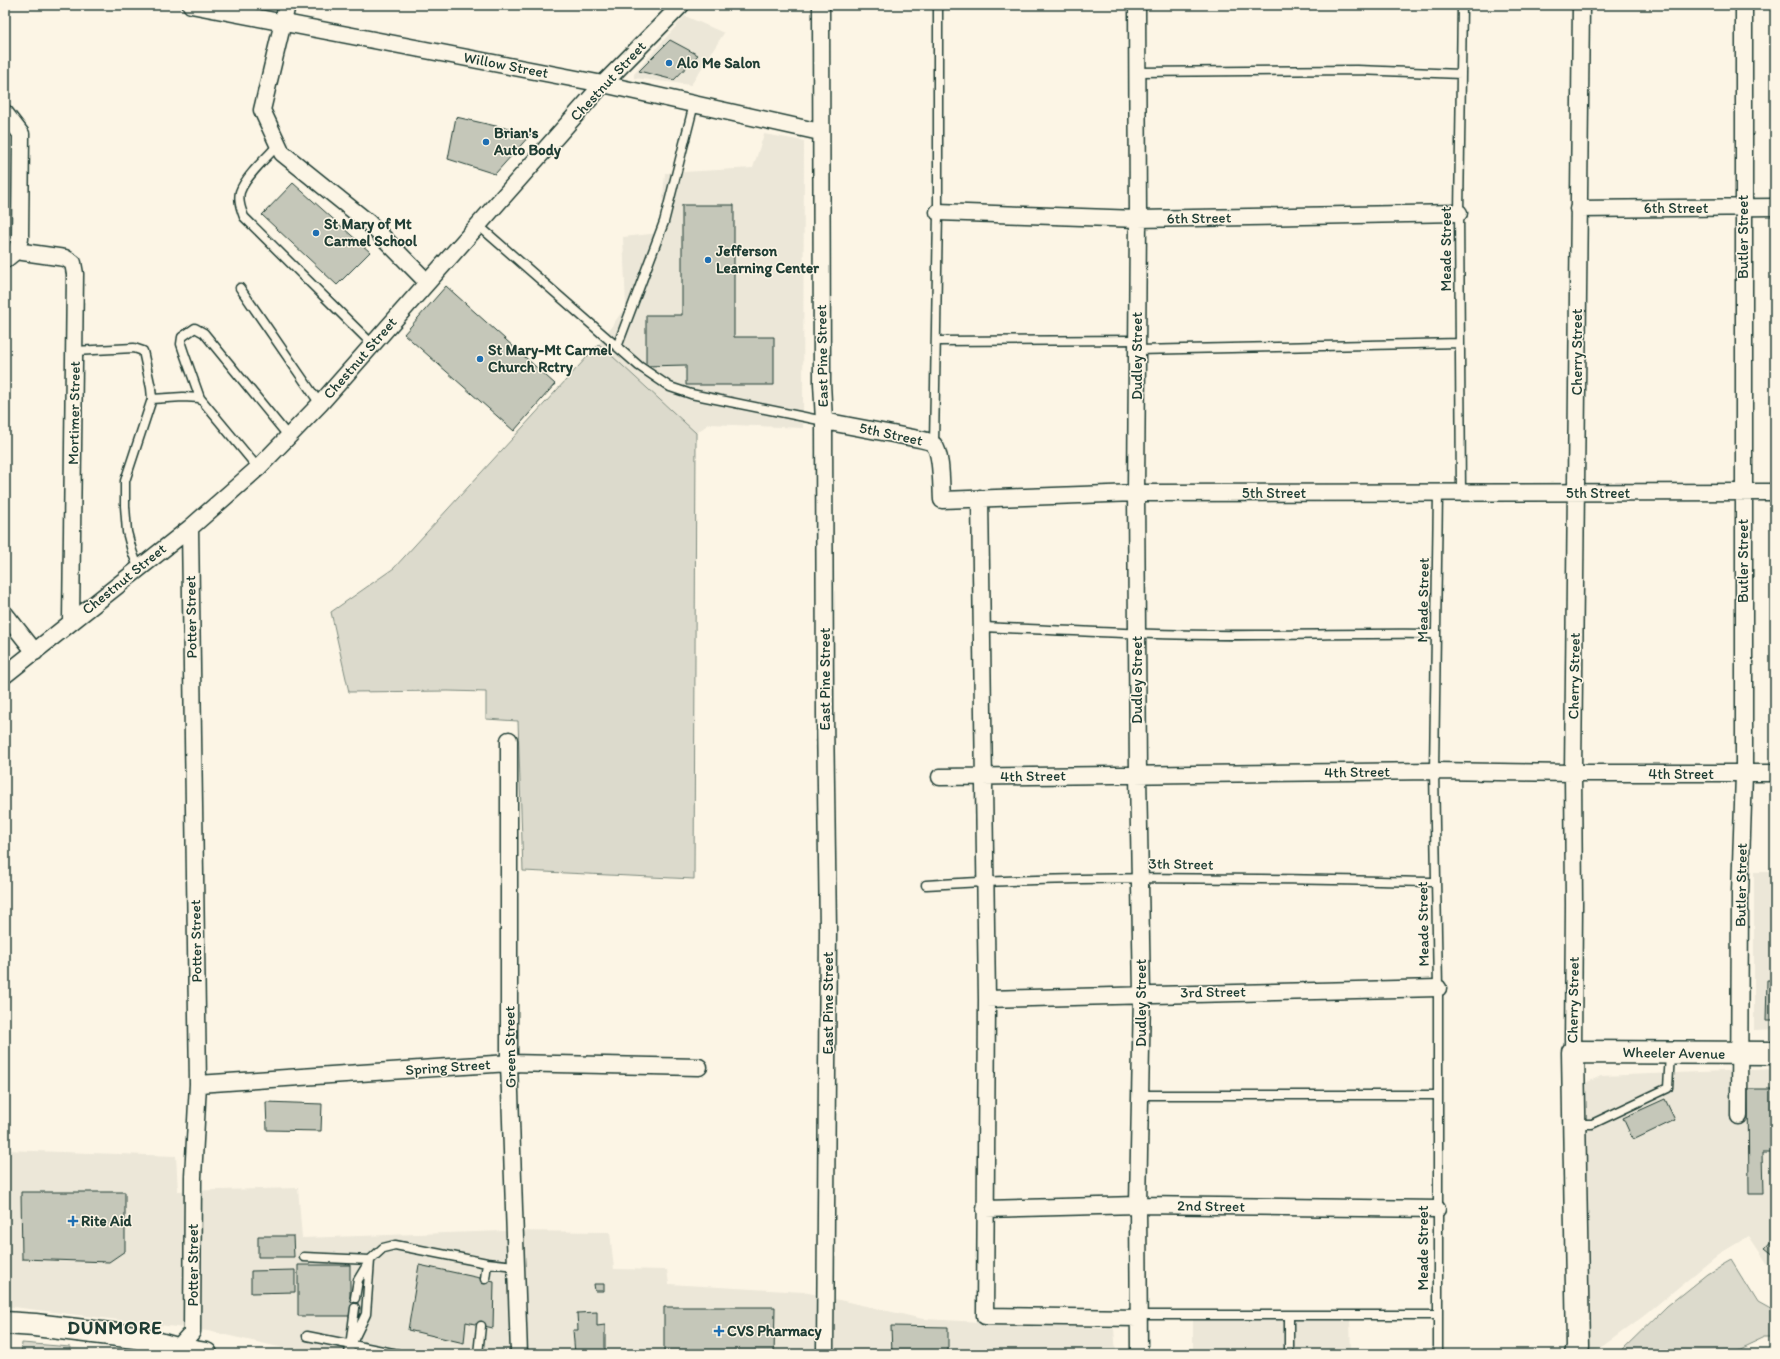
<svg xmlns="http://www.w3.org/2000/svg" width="1780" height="1359" font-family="Itim,sans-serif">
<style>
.built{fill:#ece7d8}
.green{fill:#dcdacc;stroke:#7e8c80}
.building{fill:#c5c7b9;stroke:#1f3d34}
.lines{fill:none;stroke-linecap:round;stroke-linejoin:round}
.lane-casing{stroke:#1f3d34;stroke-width:11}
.street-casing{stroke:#1f3d34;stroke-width:19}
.primary-casing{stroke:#1f3d34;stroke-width:25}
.lane{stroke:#fcf5e5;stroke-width:8}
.street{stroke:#fcf5e5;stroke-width:16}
.primary{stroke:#fcf5e5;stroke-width:22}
.poi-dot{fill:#1f6fb2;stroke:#fcf5e5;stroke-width:1.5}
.labels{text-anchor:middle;stroke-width:3;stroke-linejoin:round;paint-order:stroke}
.poi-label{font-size:15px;font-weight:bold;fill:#1f3d34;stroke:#fcf5e5;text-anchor:start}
.street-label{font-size:15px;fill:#1f3d34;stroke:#fcf5e5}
.district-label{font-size:19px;font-weight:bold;letter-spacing:1px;fill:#1f3d34;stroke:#fcf5e5}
</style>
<rect width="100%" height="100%" fill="#fcf5e5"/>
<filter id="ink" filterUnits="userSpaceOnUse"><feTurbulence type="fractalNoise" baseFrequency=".025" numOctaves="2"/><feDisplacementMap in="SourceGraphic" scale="8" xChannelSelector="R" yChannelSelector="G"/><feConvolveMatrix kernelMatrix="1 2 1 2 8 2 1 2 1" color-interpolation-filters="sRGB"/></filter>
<g filter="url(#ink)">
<path class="built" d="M685,16L724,33L691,85L634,78V74Z
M764,134L804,141L803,428L709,424L696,433L599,344L626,306L623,237L660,233L665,173L753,168Z
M1754,872H1775V1029L1754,1030Z
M1775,1069V1269L1767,1263L1749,1236L1719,1254L1641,1318L1592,1354H1589L1583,1084L1601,1076Z
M5,1150L176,1156L178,1191L298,1188L302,1238L504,1231L610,1232L614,1269L667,1270L669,1284L804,1292L923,1319L1114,1329L1116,1354H310L208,1331L5,1306Z
M1193,1314L1350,1319L1351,1354H1193Z
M70,1347L119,1354H70Z"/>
<path class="green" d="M599,344L696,433L694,879L523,871L518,721L486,719V692L448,691L349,692L331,612L394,568Z
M1731,1260L1757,1302L1775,1312V1337H1765L1733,1352V1354H1618L1667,1306L1707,1274Z
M22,1343L70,1347V1354H21Z"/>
<path class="building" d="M670,40L698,55L674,80L639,71Z
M456,117L531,134L495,174L448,159Z
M293,183L370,252L337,285L262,215Z
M682,205H734V337H774V385H686V365L646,366V315H682Z
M446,286L555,384L514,431L404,334Z
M1772,898L1775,899V944H1772Z
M1767,980H1775V1021H1766Z
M1748,1089H1775V1153H1762L1763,1194H1749Z
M1665,1099L1675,1120L1633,1140L1623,1118Z
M266,1102L322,1104L321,1131L267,1130Z
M21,1192H125V1251L109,1262L22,1259Z
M258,1236H293L294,1257H258Z
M1775,1237V1256L1765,1248Z
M298,1265H350V1298H358V1308L352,1316H298Z
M419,1265L494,1281L493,1328L466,1322L464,1343L408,1330Z
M295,1270V1292L251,1293V1271Z
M594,1284H604V1291H595Z
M664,1307H775L774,1354H664Z
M597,1312V1326L605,1325V1354H575L573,1330H578L577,1313Z
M891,1326L948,1327V1354H892Z"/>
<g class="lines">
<g class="lane-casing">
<path id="lane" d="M1138,72L1357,70L1461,74
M278,145C267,157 245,177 240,192C238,201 241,209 244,217L372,344
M478,225L639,366L670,387L691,394L824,421
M240,288L320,404
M936,341L1137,340
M617,347L664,222L694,104
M1137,350L1460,343
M74,351L134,348L143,351L151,388L152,399L125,481V506L127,532L132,551L138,567
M152,399L183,397L200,398
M934,445L938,212V5
M258,468L200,398L184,353L181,344L182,337L195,328L204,333L289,437
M1461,493L1459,213L1462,5
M982,627C1074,631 1166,636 1258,635C1317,635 1377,633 1436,634
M926,885C1097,874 1266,879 1436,882
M1140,1095H1438
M1576,1124H1592L1668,1088L1670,1054
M304,1257L370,1260L366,1314L351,1345
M485,1279L487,1263
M355,1298L358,1280L370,1260L383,1248L395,1245L487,1263L516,1266
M1138,1315H1438
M307,1336L398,1354
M349,1354L355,1308
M478,1354L481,1326
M1289,1354V1316
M1438,1354V988L1434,771L1438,493"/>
</g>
<g class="street-casing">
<path id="street" d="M191,5L603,84L820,132
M287,5L262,110L282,153L369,223L427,282
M821,5L822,383L824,421L825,715L828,930L825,1354
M1137,5L1138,219L1136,493L1138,774L1142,994L1138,1205L1139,1354
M5,113L21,134L20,239L16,251L5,260
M1578,209L1775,207
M938,212L1138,219L1459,213
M16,251L65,258L73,263L75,274L71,622
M824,421L919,439C924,440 931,441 934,445C942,454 941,487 942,500L1136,493L1775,492
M980,498L987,999L985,1316L1138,1318
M5,614L35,652
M5,675L190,528L258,468L320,404L603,84L681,5
M509,740V1063L519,1354
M940,777L1434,771L1573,773H1775
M987,999L1438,988
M1573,1052L1574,904L1573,773L1581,5
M198,1084L509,1063L699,1067
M1739,1116L1740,893L1744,774V5
M985,1209L1138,1205L1437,1209
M177,1349L192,1332L193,1177L198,1084L190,528"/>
</g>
<g class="primary-casing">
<path id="primary" d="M5,1323L35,1325L135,1337L177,1349L206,1354
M1576,1354L1578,1347L1573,1052L1775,1053"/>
</g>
<use href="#lane" class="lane"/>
<use href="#street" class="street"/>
<use href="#primary" class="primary"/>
</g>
</g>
<g class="poi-dot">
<circle cx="669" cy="63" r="4"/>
<circle cx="486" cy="142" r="4"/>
<circle cx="316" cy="233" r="4"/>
<circle cx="708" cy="260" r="4"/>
<circle cx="480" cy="359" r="4"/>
<path d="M71 1215h4v4h4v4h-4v4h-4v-4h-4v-4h4z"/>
<path d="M717 1325h4v4h4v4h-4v4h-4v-4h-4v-4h4z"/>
</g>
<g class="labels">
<g class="poi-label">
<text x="677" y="68">Alo Me Salon</text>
<text x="494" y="138">Brian's<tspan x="494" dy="17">Auto Body</tspan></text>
<text x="324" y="229">St Mary of Mt<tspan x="324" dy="17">Carmel School</tspan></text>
<text x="716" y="256">Jefferson<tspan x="716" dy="17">Learning Center</tspan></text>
<text x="488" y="355">St Mary-Mt Carmel<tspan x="488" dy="17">Church Rctry</tspan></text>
<text x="81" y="1226">Rite Aid</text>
<text x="727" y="1336">CVS Pharmacy</text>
</g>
<g class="street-label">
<text transform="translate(506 65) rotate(11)" y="5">Willow Street</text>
<text transform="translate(608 81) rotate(-47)" y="5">Chestnut Street</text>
<text x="1676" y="213">6th Street</text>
<text transform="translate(1199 218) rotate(-1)" y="5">6th Street</text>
<text transform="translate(1743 237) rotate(-90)" y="5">Butler Street</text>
<text transform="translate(1446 249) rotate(-90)" y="5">Meade Street</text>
<text transform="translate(1577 352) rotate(-90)" y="5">Cherry Street</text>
<text transform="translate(822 356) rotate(-91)" y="5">East Pine Street</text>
<text transform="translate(1137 356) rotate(-90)" y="5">Dudley Street</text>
<text transform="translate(360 358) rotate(-49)" y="5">Chestnut Street</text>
<text transform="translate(74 413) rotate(-89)" y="5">Mortimer Street</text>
<text transform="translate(891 434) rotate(12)" y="5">5th Street</text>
<text x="1274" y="498">5th Street</text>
<text x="1598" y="498">5th Street</text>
<text transform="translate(1743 561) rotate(-90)" y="5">Butler Street</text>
<text transform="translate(124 579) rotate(-39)" y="5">Chestnut Street</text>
<text transform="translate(1423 600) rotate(-89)" y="5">Meade Street</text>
<text transform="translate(191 617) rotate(-91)" y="5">Potter Street</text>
<text transform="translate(1574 676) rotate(-89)" y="5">Cherry Street</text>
<text transform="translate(825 679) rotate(-90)" y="5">East Pine Street</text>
<text transform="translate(1137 680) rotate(-90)" y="5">Dudley Street</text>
<text transform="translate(1357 772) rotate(-1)" y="5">4th Street</text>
<text x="1681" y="779">4th Street</text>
<text transform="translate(1033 776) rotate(-1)" y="5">4th Street</text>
<text transform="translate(1181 864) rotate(1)" y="5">3th Street</text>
<text transform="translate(1741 885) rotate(-89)" y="5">Butler Street</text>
<text transform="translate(1423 924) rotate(-91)" y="5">Meade Street</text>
<text transform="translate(196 941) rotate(-91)" y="5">Potter Street</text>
<text transform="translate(1213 992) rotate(-1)" y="5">3rd Street</text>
<text transform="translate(1573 1000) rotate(-89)" y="5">Cherry Street</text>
<text transform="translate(828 1003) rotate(-90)" y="5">East Pine Street</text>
<text transform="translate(1141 1003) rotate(-90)" y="5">Dudley Street</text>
<text transform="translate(510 1047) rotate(-91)" y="5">Green Street</text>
<text transform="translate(1674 1053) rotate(1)" y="5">Wheeler Avenue</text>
<text transform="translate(448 1067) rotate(-4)" y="5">Spring Street</text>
<text transform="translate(1211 1206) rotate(1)" y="5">2nd Street</text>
<text transform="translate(1423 1248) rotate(-90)" y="5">Meade Street</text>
<text transform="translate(193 1265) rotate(-90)" y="5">Potter Street</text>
</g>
<g class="district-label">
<text x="115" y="1334">DUNMORE</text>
</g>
</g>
<rect width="1780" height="1359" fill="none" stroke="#fcf5e5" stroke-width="20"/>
<rect x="10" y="10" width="1760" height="1339" fill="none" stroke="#1f3d34" stroke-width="1.5" filter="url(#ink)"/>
</svg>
